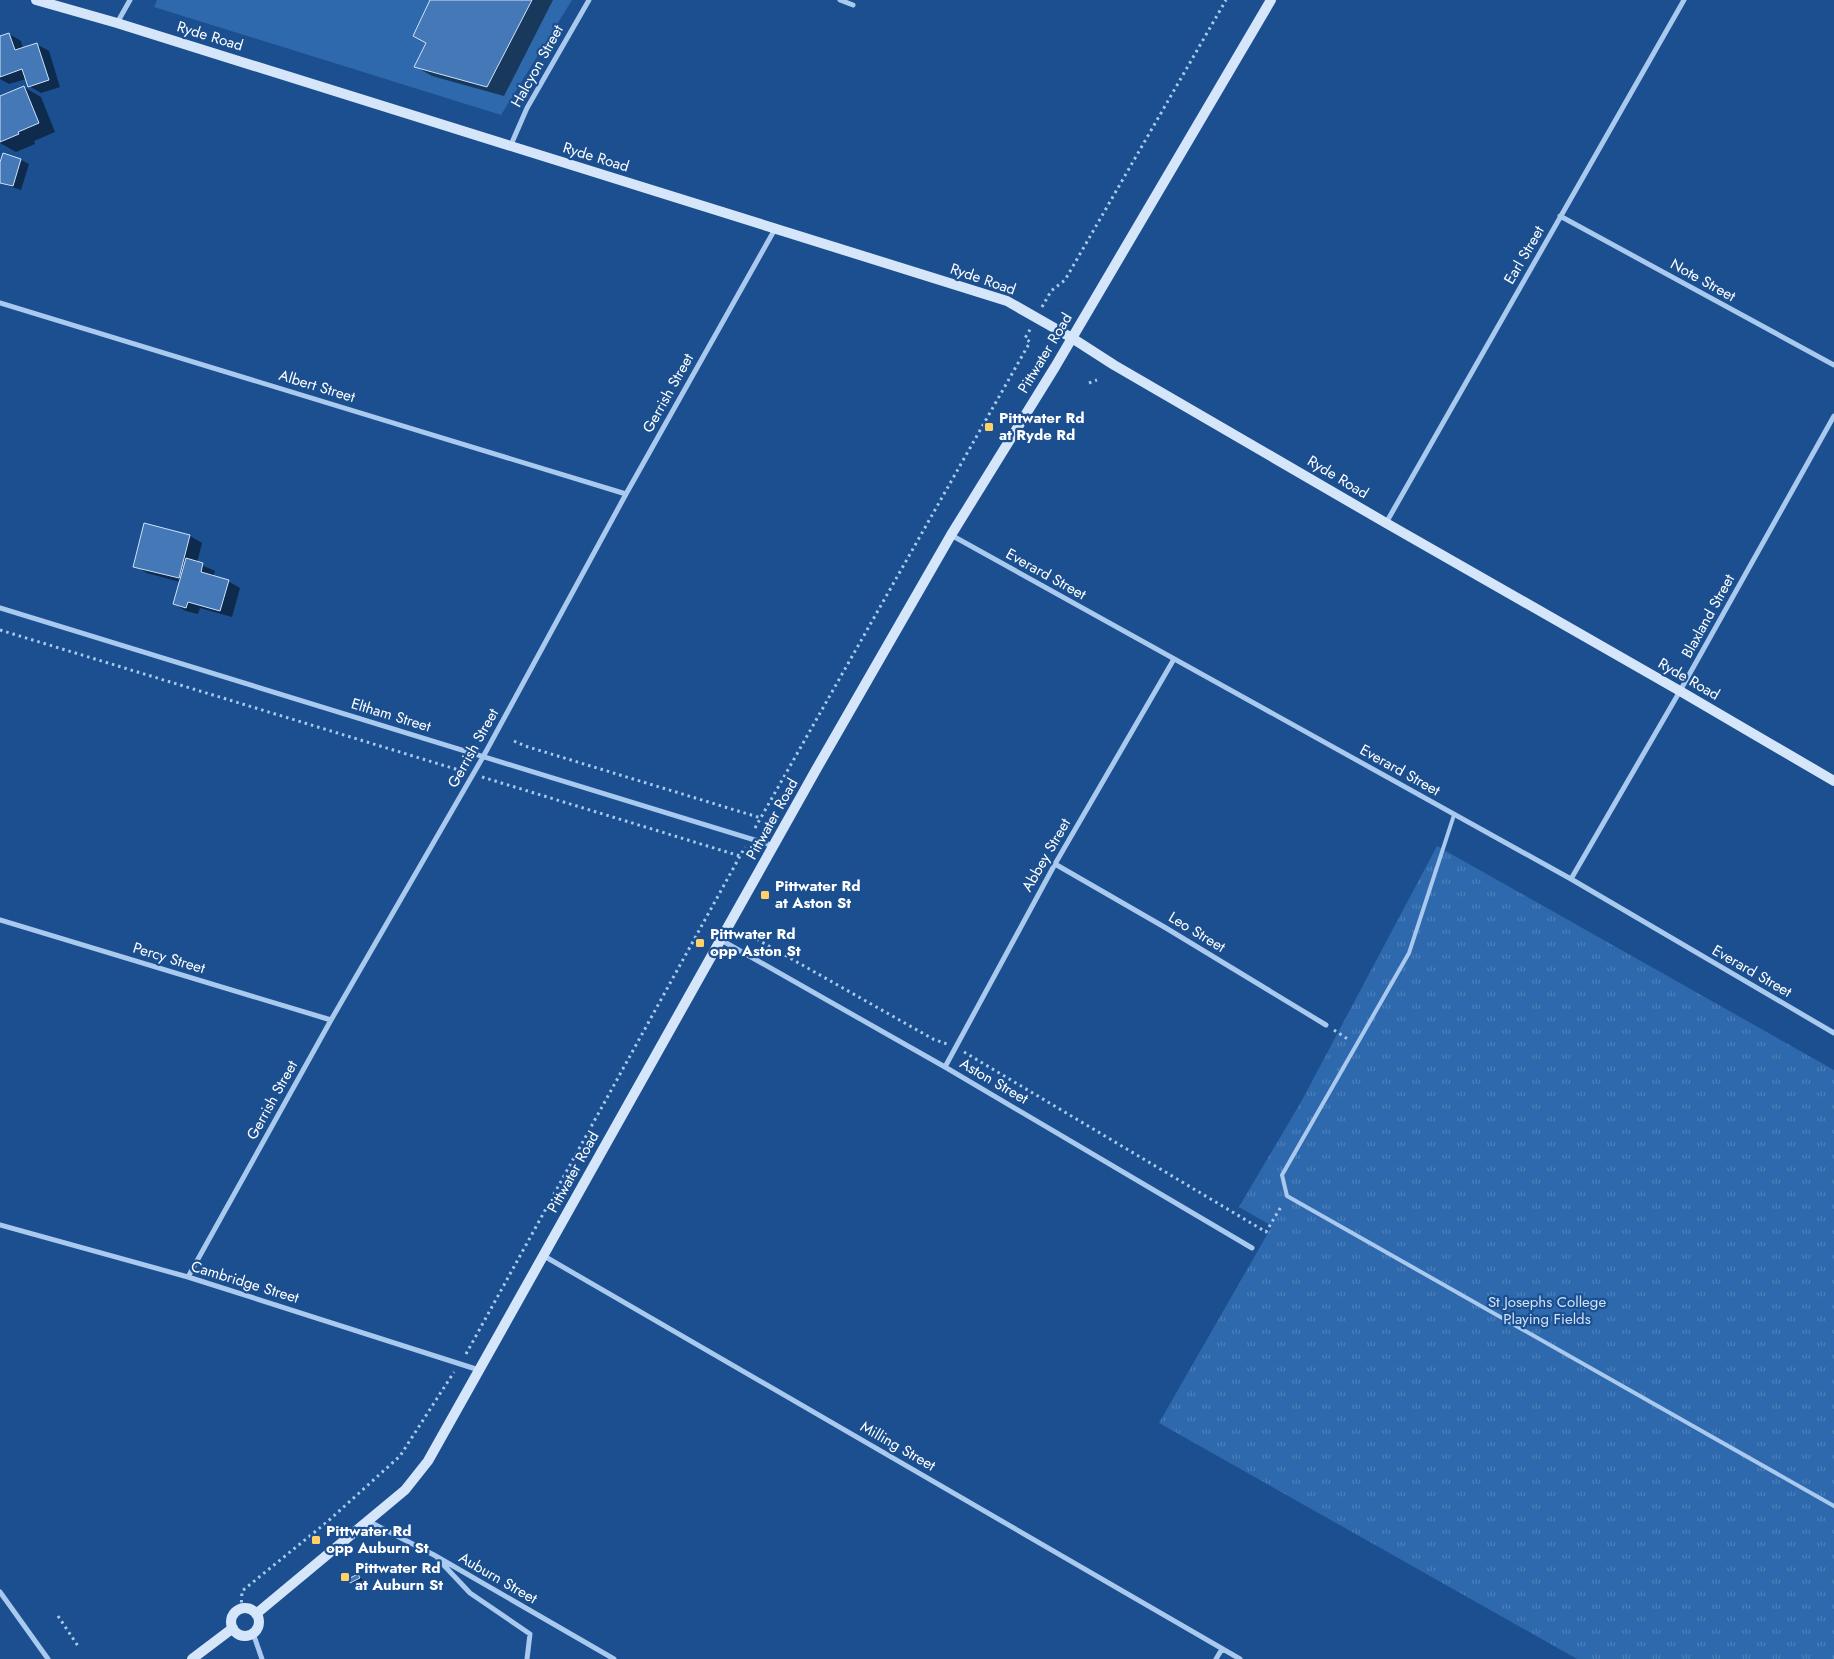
<svg xmlns="http://www.w3.org/2000/svg" width="1834" height="1659" font-family="Jost,sans-serif">
<style>
.green{fill:#2e69ad}
.park{fill:url(#park-tufts)}
.shadow{fill:#0007}
.building{fill:#4478b7;stroke:#cfe3fa}
.lines{fill:none;stroke-linecap:round;stroke-linejoin:round}
.path{stroke:#a9c9ee;stroke-width:3;stroke-dasharray:2.5 4;stroke-linecap:butt}
.lane{stroke:#a9c9ee;stroke-width:4}
.street{stroke:#a9c9ee;stroke-width:5}
.secondary{stroke:#d6e6fa;stroke-width:10}
.poi-dot{fill:#ffd166;stroke:#1b4f8f;stroke-width:2}
.labels{text-anchor:middle;stroke-width:4.5;stroke-linejoin:round;paint-order:stroke}
.street-label{font-size:15px;fill:#fff;stroke:#1b4f8f}
.poi-label{font-size:15px;font-weight:bold;fill:#fff;stroke:#1b4f8f;text-anchor:start}
.park-label{font-size:15px;fill:#cfe3fa;stroke:#1b4f8f}
</style>
<defs>
<pattern id="park-tufts" width="24" height="20" patternUnits="userSpaceOnUse" patternTransform="scale(1.25)"><rect width="24" height="20" fill="#2e69ad"/><path d="M3 7l-1-3M5 7V3M7 7l1-3M15 17l-1-3M17 17v-4M19 17l1-3" fill="none" stroke="#4d80b9"/></pattern>
</defs>
<rect width="100%" height="100%" fill="#1b4f8f"/>
<path class="green" d="M157,0H572L501,115L154,7Z"/>
<path class="park" d="M1437,846L1834,1070V1659H1577L1159,1423L1272,1226L1239,1207L1301,1102Z"/>
<path class="shadow" d="M432,0H553L504,96L432,76L416,67L428,43Z
M9,34L21,41L23,48L36,44L49,51L60,87L41,93L29,86L26,79L9,84L0,79V37Z
M24,87L41,97L55,132L34,141L35,144L16,152L0,143V97Z
M4,154L21,160L29,164L21,190L0,183V166Z
M190,536L202,543L197,563L215,571L213,577L228,581L240,588L232,617L200,608L198,614L186,611L174,604L180,582L147,573L135,566Z
M358,1575L363,1580L355,1584L351,1582Z"/>
<path class="building" d="M430,0H532L487,87L414,67L426,43L413,36Z
M9,33L15,50L37,43L49,80L28,87L22,69L0,77V36Z
M24,86L39,123L18,132L19,134L0,142V96Z
M3,153L21,159L13,186L0,183V162Z
M144,523L190,535L179,578L133,567Z
M186,558L203,563L201,572L229,580L220,611L188,602L186,608L173,604Z
M358,1574L360,1578L350,1583L348,1579Z"/>
<g class="lines">
<path class="path" d="M1042,307L1051,291L1065,280L1226,0
M1089,383L1097,380
M0,630L462,771
M514,741L525,746L761,818
M482,777L740,856
M755,828L1030,342L1025,338L1031,328
M751,936L933,1039L947,1044
M1334,1030L1349,1040
M964,1052L1266,1232L1282,1205
M466,1354L745,847
M241,1609L242,1591L327,1522L400,1456L454,1372
M58,1616L78,1646"/>
<path class="lane" d="M1454,815L1409,953L1282,1175L1287,1196L1834,1506"/>
<path class="street" d="M840,0L853,5
M117,23L130,0
M510,147L527,108L589,0
M1560,216L1834,365
M0,303L626,494
M1386,523L1684,0
M951,535L1571,879L1834,1033
M0,608L774,846
M1055,864L1166,928L1326,1025
M1571,879L1680,691L1834,416
M0,920L331,1020
M721,940L945,1067L1252,1248
M945,1067L1055,864L1174,659
M0,1225L188,1277L479,1370
M544,1256L1240,1659
M188,1277L331,1020L483,757L626,494L775,229
M368,1521L434,1555L614,1659
M438,1559L470,1593L530,1634L527,1659
M0,1592L48,1659
M253,1633L262,1659
M1216,1659L1222,1649"/>
<path class="secondary" d="M36,0L117,23L1007,301L1072,338L1114,365L1386,523L1680,691L1834,781
M231 1622a14 14 0 1 1 28 0a14 14 0 1 1-28 0Z
M256,1614L405,1490L428,1461L817,768L951,535L1055,367L1271,0
M192,1659L233,1628"/>
</g>
<g class="poi-dot">
<rect x="984" y="422" width="10" height="10" rx="2.5"/>
<rect x="760" y="890" width="10" height="10" rx="2.5"/>
<rect x="695" y="938" width="10" height="10" rx="2.5"/>
<rect x="311" y="1535" width="10" height="10" rx="2.5"/>
<rect x="340" y="1572" width="10" height="10" rx="2.5"/>
</g>
<g class="labels">
<g class="street-label">
<text transform="translate(210 36) rotate(17)" y="5">Ryde Road</text>
<text transform="translate(537 66) rotate(-61)" y="5">Halcyon Street</text>
<text transform="translate(596 157) rotate(17)" y="5">Ryde Road</text>
<text transform="translate(1524 255) rotate(-60)" y="5">Earl Street</text>
<text transform="translate(983 279) rotate(19)" y="5">Ryde Road</text>
<text transform="translate(1703 280) rotate(29)" y="5">Note Street</text>
<text transform="translate(1045 353) rotate(-59)" y="5">Pittwater Road</text>
<text transform="translate(317 386) rotate(17)" y="5">Albert Street</text>
<text transform="translate(668 393) rotate(-61)" y="5">Gerrish Street</text>
<text transform="translate(1338 477) rotate(31)" y="5">Ryde Road</text>
<text transform="translate(1046 574) rotate(29)" y="5">Everard Street</text>
<text transform="translate(1708 616) rotate(-61)" y="5">Blaxland Street</text>
<text transform="translate(1689 679) rotate(30)" y="5">Ryde Road</text>
<text transform="translate(391 715) rotate(17)" y="5">Eltham Street</text>
<text transform="translate(473 748) rotate(-61)" y="5">Gerrish Street</text>
<text transform="translate(1400 770) rotate(29)" y="5">Everard Street</text>
<text transform="translate(772 819) rotate(-61)" y="5">Pittwater Road</text>
<text transform="translate(1046 855) rotate(-60)" y="5">Abbey Street</text>
<text transform="translate(1197 932) rotate(31)" y="5">Leo Street</text>
<text transform="translate(169 958) rotate(17)" y="5">Percy Street</text>
<text transform="translate(1752 971) rotate(30)" y="5">Everard Street</text>
<text transform="translate(994 1081) rotate(30)" y="5">Aston Street</text>
<text transform="translate(272 1100) rotate(-61)" y="5">Gerrish Street</text>
<text transform="translate(573 1172) rotate(-61)" y="5">Pittwater Road</text>
<text transform="translate(245 1282) rotate(17)" y="5">Cambridge Street</text>
<text transform="translate(898 1446) rotate(30)" y="5">Milling Street</text>
<text transform="translate(498 1578) rotate(30)" y="5">Auburn Street</text>
</g>
<g class="poi-label">
<text x="999" y="423">Pittwater Rd<tspan x="999" dy="17">at Ryde Rd</tspan></text>
<text x="775" y="891">Pittwater Rd<tspan x="775" dy="17">at Aston St</tspan></text>
<text x="710" y="939">Pittwater Rd<tspan x="710" dy="17">opp Aston St</tspan></text>
<text x="326" y="1536">Pittwater Rd<tspan x="326" dy="17">opp Auburn St</tspan></text>
<text x="355" y="1573">Pittwater Rd<tspan x="355" dy="17">at Auburn St</tspan></text>
</g>
<g class="park-label">
<text x="1547" y="1307">St Josephs College<tspan x="1547" dy="17">Playing Fields</tspan></text>
</g>
</g>
</svg>
